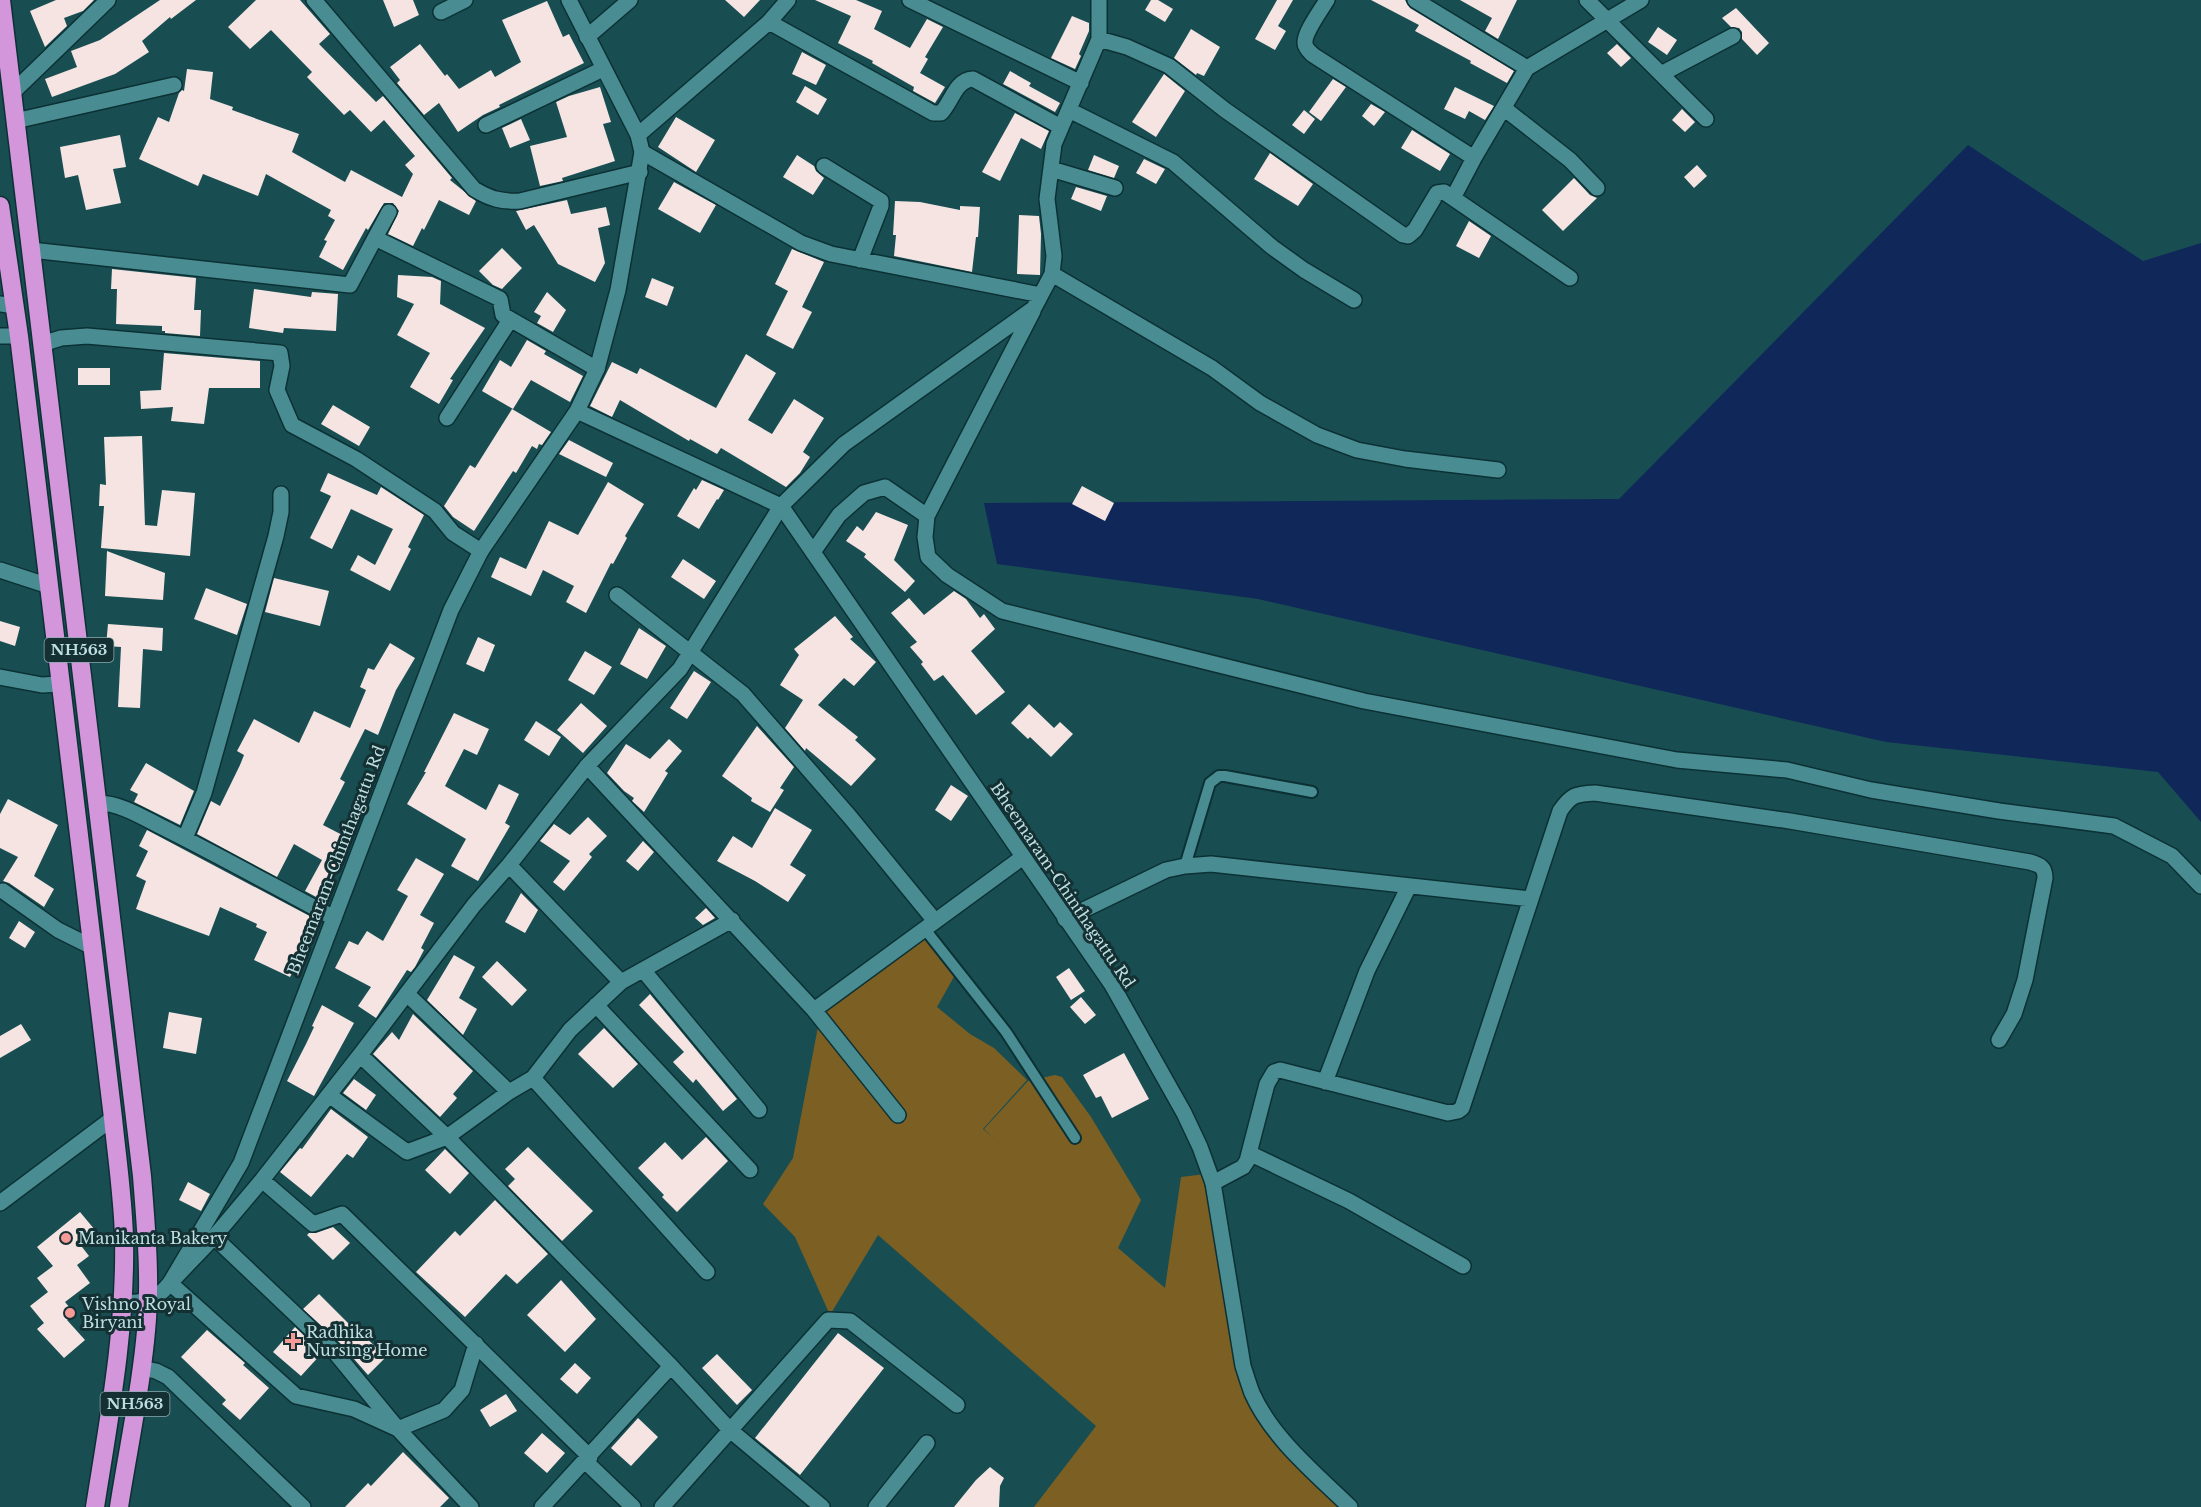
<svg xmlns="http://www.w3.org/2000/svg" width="2201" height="1507" font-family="'Libre Baskerville',serif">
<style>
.green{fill:#7c5f23}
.water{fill:#102759}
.building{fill:#f5e4e2}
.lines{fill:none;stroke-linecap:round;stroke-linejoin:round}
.lane-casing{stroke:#0c3135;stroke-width:14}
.street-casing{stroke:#0c3135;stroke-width:18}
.secondary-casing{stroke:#0c3135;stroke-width:18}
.highway-casing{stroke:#0c3135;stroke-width:21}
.lane{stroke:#498d93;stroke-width:10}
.street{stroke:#498d93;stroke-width:15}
.secondary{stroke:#498d93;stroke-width:15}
.highway{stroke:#d396da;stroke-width:18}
.poi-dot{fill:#f59b97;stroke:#143033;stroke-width:2}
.labels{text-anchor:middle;stroke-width:6;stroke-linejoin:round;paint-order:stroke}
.shield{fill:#143033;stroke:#8baaae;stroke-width:1.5}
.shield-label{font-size:15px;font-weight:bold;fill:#bedfe2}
.street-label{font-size:16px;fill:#bedfe2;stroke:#143033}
.poi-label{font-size:16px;fill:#bedfe2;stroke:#143033;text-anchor:start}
</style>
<rect width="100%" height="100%" fill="#184e52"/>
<path class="green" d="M929,934L955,975L937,1007L970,1034L994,1048L1027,1080L983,1129L993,1138L984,1129L1028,1081L1055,1075L1062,1077L1091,1117L1141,1200L1118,1248L1165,1288L1181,1177L1206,1174L1244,1391L1344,1507H1034L1096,1426L878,1235L830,1315L795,1237L763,1204L793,1158L821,1011Z"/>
<path class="water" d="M1968,145L2143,261L2201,243V822L2158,772L1886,742L1258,599L997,564L984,503L1619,499Z"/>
<path class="building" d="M56,0H94L83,11L64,18L67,26L45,47L30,11Z
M160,0H196L171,19L170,17L142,41L149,52L115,74L52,97L45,79L77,67L71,51L100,40Z
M256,0H300L330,34L319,44L376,102L383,96L452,178L450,180L476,201L469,215L439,200L424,230L422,228L413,246L388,234L399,211L393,203H384L368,230L366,228L343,270L319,257L327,241L324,240L335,220L328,216L331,210L266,174L258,196L203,174L198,186L139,159L158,117L169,122L179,93L182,90L184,91L187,69L213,72L210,99L233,107L232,110L299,134L292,152L345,182L351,170L402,197L413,174L405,165L415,156L384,120L371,132L350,110L344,115L307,77L312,72L271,30L250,49L228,27Z
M383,0H413L419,15L394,27Z
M725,0H760L744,17Z
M815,0H856L882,11L874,29L910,48L927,19L943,27L925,57L928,59L920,73L945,87L935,103L913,91L914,87L872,63L873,61L838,43L851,16Z
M1151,0H1158L1173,9L1165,22L1145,10Z
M1277,0H1293L1278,26L1286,31L1275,50L1255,39Z
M1371,0H1405L1410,8L1514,71L1507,83L1470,63L1471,61L1415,31L1419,25Z
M1460,0H1517L1498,39L1485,31L1492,18Z
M547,1L563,37L569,34L584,63L499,105L500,107L483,115L458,132L439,103L424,115L397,83L400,80L390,67L420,44L445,76L447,74L459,89L491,70L495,77L521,62L502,20Z
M1736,8L1769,43L1757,55L1742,39V32L1739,28L1731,27L1722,18Z
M1072,16L1089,23V31L1079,54L1081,56L1075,69L1051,58Z
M1658,27L1677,40L1667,55L1648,42Z
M1191,29L1220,47L1204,76L1197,73L1196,75L1174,58Z
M1617,44L1631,58L1621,67L1607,53Z
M802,52L826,65L816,85L792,74Z
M1010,71L1031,83L1029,86L1060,103L1055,112L1003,84Z
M1164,74L1185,91L1156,137L1132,122Z
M1333,79L1346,87L1321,121L1309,112Z
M805,86L827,99L818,115L796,102Z
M600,87L611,122L603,124L615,161L562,178L563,181L540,186L530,146L567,137L556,102L569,96Z
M1455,87L1494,106L1485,120L1469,111L1465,119L1444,109Z
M1371,104L1385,112L1374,126L1362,116Z
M1682,109L1695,122L1685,132L1672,120Z
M1304,110L1315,119L1304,134L1292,125Z
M1015,113L1049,131L1041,149L1021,138L1000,181L982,172Z
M676,117L715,140L696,172L658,147Z
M521,119L530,140L510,148L502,128Z
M1412,130L1450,154L1440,171L1401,148Z
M120,135L126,167L113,169L121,203L86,210L78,175L65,178L60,147Z
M1270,153L1313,184L1298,206L1254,179Z
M797,155L814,166L816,171L824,178L813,195L783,177Z
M1094,155L1119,166L1114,178L1088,170Z
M1144,159L1165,169L1156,184L1136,173Z
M1697,165L1707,176L1694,188L1684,177Z
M1574,178L1590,195L1597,198L1563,231L1542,210Z
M674,182L716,205L700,233L658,209Z
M1076,187L1107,196L1101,211L1071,199Z
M567,200L571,214L606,207L610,225L598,228L605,263L595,282L558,264L534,225L526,230L516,211Z
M895,201L920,202L960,210V206L980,207L978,237H976L972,272L894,256L896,235H893Z
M1019,215L1039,216L1041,234L1040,275L1017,274Z
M1469,221L1491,236L1479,258L1456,246Z
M502,248L522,268L502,289L493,285L479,271Z
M792,249L824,262L802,307L812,312L793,349L766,335L788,291L775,284Z
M112,269L196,278L194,310H201L200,336L165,333V331H162V326L116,324L117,289H111Z
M398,275L432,277L441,281L440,304L485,328L450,379L453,380L439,404L410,387L430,353L397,335L414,304L397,297Z
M652,278L674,287L667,306L645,297Z
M254,289L311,297L312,292L338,294L336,331L284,328L283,333L249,328Z
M547,292L566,310L553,332L537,323L541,316L534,312Z
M527,340L546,351L544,354L583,376L570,402L531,380L513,409L482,391L500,360L511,367Z
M164,353L260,361V388H209L204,424L171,421L173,407L141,409L140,391L161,390Z
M746,354L776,373L748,420L772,434L794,399L824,418L803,452L810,457L800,473L786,487L721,448L717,454L690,439L689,441L620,400L612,417L590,406L612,362L637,374L640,368L716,408Z
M78,368H110V385H78Z
M333,405L370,427L359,446L321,424Z
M512,409L551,432L542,445L539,444L537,449L532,446L516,473L513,471L474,531L453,517L444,506L470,465L475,468Z
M142,436L145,525L157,526L162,490L195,493L190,556L101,548L104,506H99L100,484L106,485L104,437Z
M569,440L613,463L606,477L559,454Z
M328,473L377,495L381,487L424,515L408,547L411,549L390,591L350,570L358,555L375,565L393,529L351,509L332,549L310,538L331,496L320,491Z
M702,480L724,490L718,500L717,499L699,529L677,516L694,488L696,490Z
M608,482L644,504L625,536L627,538L613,564L611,563L586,613L566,602L574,586L543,570L531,596L491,577L500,557L526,569L549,521L578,535Z
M1082,486L1114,503L1105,521L1072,504Z
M876,512L908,525L894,560L915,581L905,592L864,557L866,554L846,541L857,526L863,531Z
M107,551L165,573L163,600L105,596Z
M683,559L716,581L704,599L671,577Z
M274,578L329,591L320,626L265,612Z
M206,588L247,604L237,635L194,619Z
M954,591L966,599L980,618L984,614L995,629L971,651L1005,692L976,715L943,675L934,681L921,664L923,662L910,647L917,642L891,613L909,598L924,615Z
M835,616L853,637L850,639L876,662L854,686L844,678L818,705L858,737L855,740L876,759L851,786L806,748L805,751L785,728L803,700L780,685L799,655L794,649Z
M0,621L20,627L15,646L0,641Z
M108,624L163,628L162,651L143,649L140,708L118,707L121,647L106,646Z
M639,628L666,646L647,679L620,664Z
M478,637L495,645L484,672L466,664Z
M390,643L415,658L396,690L378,735L365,729L340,779L345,782L323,825L350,839L318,898L305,891L322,860L294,844L277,877L197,834L211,801L220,806L240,765L244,755L237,751L254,719L299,743L314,711L350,728L366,690L360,687L368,668L374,670Z
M585,651L612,667L594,695L568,680Z
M694,671L711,682L687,719L670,708Z
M581,703L607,726L583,753L557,730Z
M1029,704L1054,728L1060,722L1073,734L1051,757L1030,737L1028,739L1011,723Z
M454,713L489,729L477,755L464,749L445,786L486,810L499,784L519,794L505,823L510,826L478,881L451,866L466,839L407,804L426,772H424Z
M536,721L561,737L549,756L524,740Z
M757,726L794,767L780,788L784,790L770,812L751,801L752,798L722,776Z
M669,739L682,751L665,771L668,773L644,812L632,801L634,798L624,791L607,773L626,744L650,759Z
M146,763L194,791L180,825L134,802L138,794L130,790Z
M951,785L968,796L951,821L935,810Z
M8,799L58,825L34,876L54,889L44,907L9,883L3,881L18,857L0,848V814Z
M775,808L812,830L790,865L806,875L788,902L755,881L717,861L733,836L752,848Z
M588,817L607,836L589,854L592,857L564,891L553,882L570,861L540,841L554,824L570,835Z
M147,830L319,921L290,977L254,960L267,932L256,927L257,924L220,907L209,936L136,909L146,881L136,876L148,851L139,846Z
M643,841L654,852L638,871L626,861Z
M416,858L444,874L420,915L434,923L421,948L424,950L415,967L411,972L407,970L376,1018L358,1006L371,987L335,968L349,941L358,945L367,931L383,941L408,896L397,890Z
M521,893L538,910L525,933L505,922Z
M706,908L715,918L703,925L695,918Z
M19,921L35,932L25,948L9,938Z
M454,955L475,967L459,998L477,1009L463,1035L427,1000Z
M497,961L527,990L512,1006L482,977Z
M1069,968L1085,991L1071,1000L1056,977Z
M650,994L737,1099L723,1111L696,1079L693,1083L673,1062L684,1052L639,1005Z
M1081,997L1096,1015L1085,1024L1070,1007Z
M322,1005L354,1023L314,1096L287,1081L306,1044L314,1027L312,1026Z
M169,1012L202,1018L196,1054L163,1048Z
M413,1014L473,1071L453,1094L457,1098L440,1117L373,1054L392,1032L399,1040Z
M21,1024L31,1040L0,1058V1036Z
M604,1028L638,1064L613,1088L578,1054Z
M1124,1053L1149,1099L1112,1118L1101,1096L1096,1098L1083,1075Z
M354,1079L376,1095L366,1110L343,1093Z
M331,1109L368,1137L353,1158L347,1154L311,1197L280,1172L300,1148L302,1149Z
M706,1137L728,1161L677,1212L662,1197L664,1195L638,1168L665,1142L682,1160Z
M528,1147L593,1211L562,1241L508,1186L515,1179L505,1169Z
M445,1149L469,1173L450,1194L425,1170Z
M188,1182L210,1194L201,1211L179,1200Z
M495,1200L548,1254L517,1284L506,1274L465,1317L416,1272L455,1231L460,1236Z
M80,1212L95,1230L79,1243L89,1256L77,1265L90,1283L65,1302L75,1314L67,1320L85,1340L64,1358L37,1329L44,1323L30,1306L48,1292L37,1278L53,1266L37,1247Z
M333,1227L350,1243L333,1260L307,1235L309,1233H316Z
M561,1280L596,1319L565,1352L527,1315Z
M319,1294L352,1327L354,1326L386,1357L368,1375L340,1343L303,1309Z
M295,1327L322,1353L301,1376L273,1352Z
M207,1330L245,1363L243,1365L269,1388L240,1420L222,1404L226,1400L181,1357Z
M838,1333L884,1368L800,1475L755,1438Z
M717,1354L752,1390L737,1405L702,1368Z
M575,1363L591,1378L577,1394L560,1379Z
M506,1394L517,1411L490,1427L480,1410Z
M638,1418L658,1437L631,1466L611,1448Z
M542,1433L565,1453L547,1473L524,1453Z
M403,1452L449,1498L440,1507H345L368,1483L371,1486Z
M990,1467L1004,1478L1000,1486L999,1507H954L976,1480Z"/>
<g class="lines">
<g class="lane-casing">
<path id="lane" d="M1185,866L1210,783L1219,776H1225L1312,792
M924,928L1006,1032L1075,1138"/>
</g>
<g class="street-casing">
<path id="street" d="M314,0L474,189C490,199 502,202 520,201L640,172
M910,0L1081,83
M1327,0C1321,10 1304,33 1305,43C1305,48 1310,52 1313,55L1474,158
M1415,0L1527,68
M1587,0L1706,119
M441,12L465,0
M769,22L933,113H941C952,102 955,80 973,79L1061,127
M587,37L630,0
M1099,39L1127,47L1169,66L1225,110L1403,235L1408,236L1415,230L1437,193L1444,192L1453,198
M1661,74L1733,36
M12,93L108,0
M1505,109L1570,160L1597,188
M1069,110L1173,162L1272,247L1304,270L1354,300
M15,121L174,85
M486,125L603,69
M638,135L769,22L788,0
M642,152L801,243L831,254L1041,295
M824,166L881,201V206L860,260
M1051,169L1115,188
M389,212L375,238L500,299L503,315L597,369
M31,250L350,285L375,238
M1052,274L1212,368L1260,403L1317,435L1357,450L1405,459L1498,470
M1570,278L1453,198L1474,158L1527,68L1641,0
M0,304L15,306
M1033,311L927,516L925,537L928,557L947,575L1002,611L1364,701L1677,760L1787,770L1871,790L1999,811L2114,826L2172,856L2201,886
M0,336H19
M42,344L61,338L87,336L280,353L282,366L277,390L292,425L356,459L435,511L453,533L481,551
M447,418L510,320
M813,552L839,515L864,493L885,487L927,516
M0,570L49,586
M617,595L743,694L850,817L935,921
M0,677L42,685L60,684
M587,766L814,1010L898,1115
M98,803C120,803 142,817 162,827C220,856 277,888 334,918
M185,838L204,793L276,536L281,512V494
M509,865L621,982
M3,891L58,930L92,947
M1065,919L1166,870L1185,866L1211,864L1531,899
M643,970L759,1110
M407,994L509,1092
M596,1005L750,1170
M814,1010L1023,857
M533,1078L707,1272
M1325,1082L1367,971L1409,886
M329,1095L407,1152L447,1137L360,1055
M1249,1153L1349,1201L1463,1266
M262,1180L313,1224L342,1214L590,1457
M1213,1183L1243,1167L1247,1161L1267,1084L1274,1072L1280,1070L1448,1113L1458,1111L1462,1108L1560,811C1571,795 1575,794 1595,793L1790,821L2030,862C2040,865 2045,867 2045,878L2025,980L2014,1014L1999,1040
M0,1203L113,1118
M214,1237L333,1350L398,1429L444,1410L462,1390L476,1344
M671,1366L730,1430L822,1507
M141,1368L156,1371L168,1377L303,1507
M585,1461L633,1507
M471,1507L398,1429L354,1409L296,1396L170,1283L214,1237L262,1180L360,1055L474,905L509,865L587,766L680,669L781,506L844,444L1034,308L1052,274L1054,256L1047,199L1054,144L1099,39V0
M542,1507L671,1366L447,1137L509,1092L533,1078L570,1030L621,982L732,920
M662,1507L828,1320L850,1321L957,1405
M876,1507L927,1443"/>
</g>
<g class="secondary-casing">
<path id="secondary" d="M577,411L781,506L1112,985L1184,1113L1200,1147L1213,1183L1243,1366C1246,1375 1249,1385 1252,1393C1272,1438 1315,1473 1350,1507
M123,1303C146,1301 154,1303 170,1283L241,1163L451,610L481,551L577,411L597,369L618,290L642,152L638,135L569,0"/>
</g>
<g class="highway-casing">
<path id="highway" d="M1,0L142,1176C146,1227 151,1279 146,1331C141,1390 128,1449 119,1507
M0,206L19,336L113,1118C117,1158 123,1198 124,1238C126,1329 109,1418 95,1507"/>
</g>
<use href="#lane" class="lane"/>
<use href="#street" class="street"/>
<use href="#secondary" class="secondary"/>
<use href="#highway" class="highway"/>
</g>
<g class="poi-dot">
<circle cx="66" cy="1238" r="6"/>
<circle cx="70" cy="1313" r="6"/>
<path d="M290 1332h6v6h6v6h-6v6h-6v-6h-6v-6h6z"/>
</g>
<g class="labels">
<g class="shield">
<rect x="44.5" y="638" width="69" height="24" rx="4.5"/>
<rect x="100.5" y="1392" width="69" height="24" rx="4.5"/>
</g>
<g class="shield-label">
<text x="79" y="655">NH563</text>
<text x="135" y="1409">NH563</text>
</g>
<g class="street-label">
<text transform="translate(336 860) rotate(-69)" y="6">Bheemaram-Chinthagattu Rd</text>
<text transform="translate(1063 885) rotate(56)" y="6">Bheemaram-Chinthagattu Rd</text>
</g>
<g class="poi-label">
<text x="78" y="1244">Manikanta Bakery</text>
<text x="82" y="1310">Vishno Royal<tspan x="82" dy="18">Biryani</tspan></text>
<text x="306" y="1338">Radhika<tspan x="306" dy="18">Nursing Home</tspan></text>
</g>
</g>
</svg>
